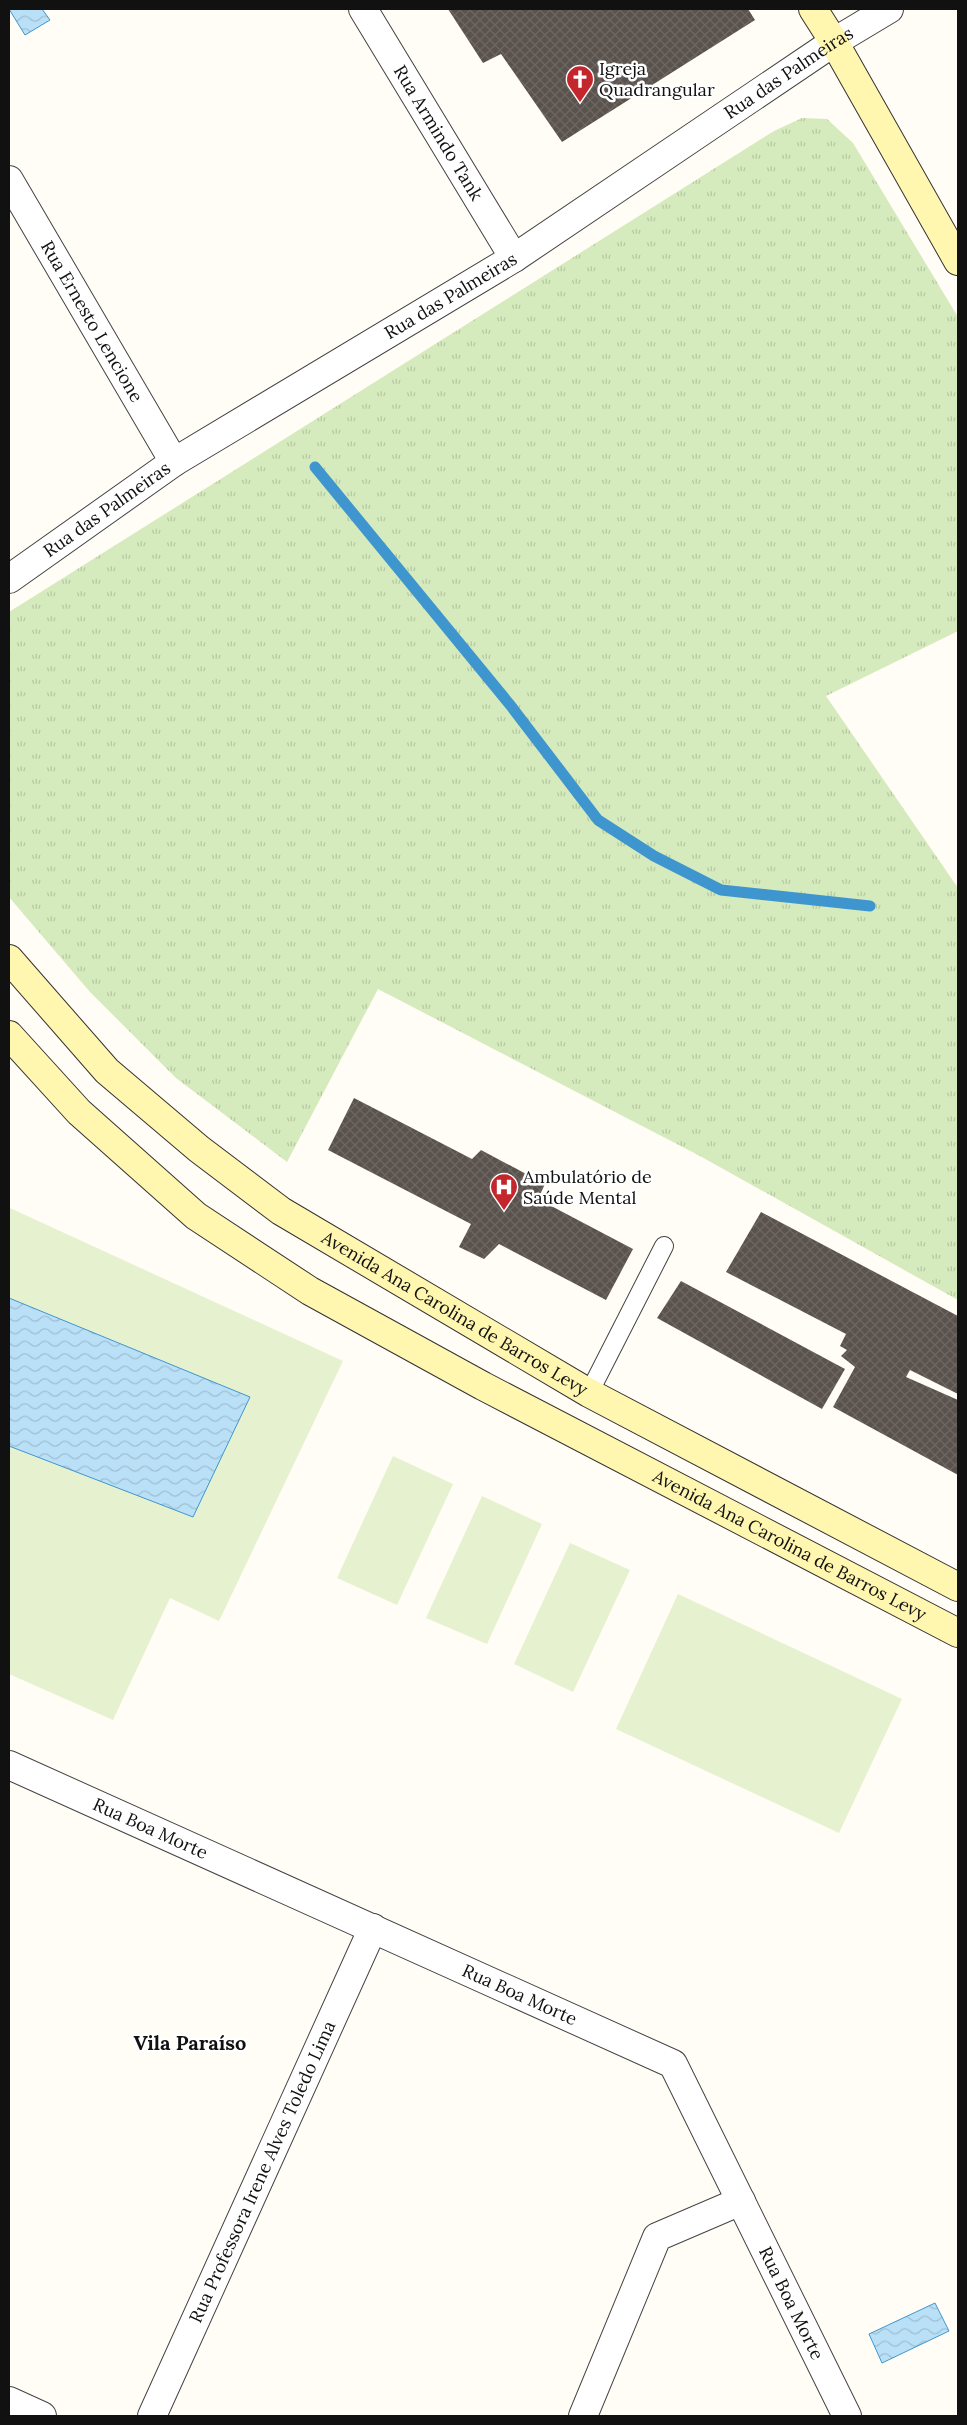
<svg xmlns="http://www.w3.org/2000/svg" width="967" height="2425" font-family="Lora,serif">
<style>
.grass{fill:url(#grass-tufts)}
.pitch{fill:#e6f2cf}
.water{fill:url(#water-waves);stroke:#3f96cf}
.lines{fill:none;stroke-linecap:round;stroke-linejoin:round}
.stream{stroke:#3f96cf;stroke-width:11}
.building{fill:url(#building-cross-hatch)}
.lane-casing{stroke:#444;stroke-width:20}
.street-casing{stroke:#444;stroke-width:30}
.secondary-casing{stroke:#333;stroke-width:30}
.lane{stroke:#fff;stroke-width:18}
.street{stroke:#fff;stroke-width:28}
.secondary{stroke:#fff6b0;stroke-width:28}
.labels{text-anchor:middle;stroke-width:5;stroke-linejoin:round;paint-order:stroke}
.poi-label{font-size:18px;fill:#111;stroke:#fff;text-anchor:start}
.street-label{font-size:18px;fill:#111;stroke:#fff}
.quarter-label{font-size:20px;font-weight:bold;fill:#111;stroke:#fff}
</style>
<defs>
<pattern id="grass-tufts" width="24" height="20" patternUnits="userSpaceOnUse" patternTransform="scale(1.25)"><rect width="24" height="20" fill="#d5ebbd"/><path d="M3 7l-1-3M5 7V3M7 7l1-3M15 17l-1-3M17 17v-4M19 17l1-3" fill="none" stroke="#b6c8a1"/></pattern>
<pattern id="water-waves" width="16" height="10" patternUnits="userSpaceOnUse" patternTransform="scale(1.25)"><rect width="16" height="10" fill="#b9e0f7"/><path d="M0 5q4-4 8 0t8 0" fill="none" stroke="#9ebfd3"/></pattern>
<pattern id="building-cross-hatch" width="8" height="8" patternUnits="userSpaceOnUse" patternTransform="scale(1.25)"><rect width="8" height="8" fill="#5a524d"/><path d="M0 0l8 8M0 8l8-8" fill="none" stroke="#6d6662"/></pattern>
</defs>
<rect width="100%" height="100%" fill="#fffdf5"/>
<path class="grass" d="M802,118L827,119L853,143L958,317V631L826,696L958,888V1300L700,1156L378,989L287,1162L176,1078L90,992L9,897V612L774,131Z"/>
<path class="pitch" d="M10,1208L343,1361L219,1621L170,1598L113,1720L9,1674Z
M393,1456L453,1484L397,1605L337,1578Z
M482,1496L542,1524L487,1644L426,1618Z
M570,1543L630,1570L573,1692L514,1664Z
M678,1594L902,1699L839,1833L616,1729Z"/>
<path class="water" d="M9,9H42L50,20L25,35Z
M9,1298L250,1397L193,1517L9,1446Z
M935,2303L949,2331L882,2363L869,2334Z"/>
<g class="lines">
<path class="stream" d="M315,467L511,706L598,820L654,856L721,890L870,906"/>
</g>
<path class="building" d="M448,9H748L755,20L562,142L501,54L483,63Z
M354,1098L472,1159L481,1150L545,1184L538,1199L633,1249L606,1300L499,1244L484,1259L459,1247L471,1224L328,1150Z
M761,1212L958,1316V1394L910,1370L906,1377L958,1400V1475L833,1407L855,1367L841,1356L847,1350L840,1346L846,1334L726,1272Z
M681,1281L845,1369L822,1409L657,1318Z"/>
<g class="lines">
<g class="lane-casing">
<path id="lane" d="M589,1393L664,1246"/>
</g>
<g class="street-casing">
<g id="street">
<path id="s1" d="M363,9L514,258"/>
<path id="s2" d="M9,180L174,462"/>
<path id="s3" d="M9,579L174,462L514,258L834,42L889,9"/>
<path id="s4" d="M9,1765L673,2064L847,2416"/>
<path d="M9,2401L42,2416"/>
<path id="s5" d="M152,2416L373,1928"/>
<path d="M583,2416L657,2237L741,2201"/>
</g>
</g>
<g class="secondary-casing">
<g id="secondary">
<path d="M813,9L834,42L958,261"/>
<path id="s6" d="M9,959L107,1071L199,1149L281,1211L589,1393L958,1587"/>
<path id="s7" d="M9,1035L79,1112L196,1216L310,1291L483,1386L958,1633"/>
</g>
</g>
<use href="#lane" class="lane"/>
<use href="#street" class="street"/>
<use href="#secondary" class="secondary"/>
</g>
<defs>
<g id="church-pin" transform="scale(1.4375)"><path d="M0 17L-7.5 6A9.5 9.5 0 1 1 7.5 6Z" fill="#c4262e" stroke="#fff"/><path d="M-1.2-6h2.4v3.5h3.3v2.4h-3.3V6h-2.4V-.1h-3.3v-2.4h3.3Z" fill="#fff"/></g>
<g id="hospital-pin" transform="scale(1.4375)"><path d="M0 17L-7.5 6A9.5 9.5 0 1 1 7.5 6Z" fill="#c4262e" stroke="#fff"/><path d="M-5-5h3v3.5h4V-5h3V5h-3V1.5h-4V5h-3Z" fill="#fff"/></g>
</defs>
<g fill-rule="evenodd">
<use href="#church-pin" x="580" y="79"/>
<use href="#hospital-pin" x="504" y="1187"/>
</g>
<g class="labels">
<g class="poi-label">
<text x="599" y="75">Igreja<tspan x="599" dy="21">Quadrangular</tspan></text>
<text x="523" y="1183">Ambulatório de<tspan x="523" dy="21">Saúde Mental</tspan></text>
</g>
<g class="street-label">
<text dy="6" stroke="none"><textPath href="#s3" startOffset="930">Rua das Palmeiras</textPath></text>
<text dy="6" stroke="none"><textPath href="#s1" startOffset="145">Rua Armindo Tank</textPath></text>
<text dy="6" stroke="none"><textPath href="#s3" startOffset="525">Rua das Palmeiras</textPath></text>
<text dy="6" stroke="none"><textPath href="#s2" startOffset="164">Rua Ernesto Lencione</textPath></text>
<text dy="6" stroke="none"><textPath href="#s3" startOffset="120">Rua das Palmeiras</textPath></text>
<text dy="6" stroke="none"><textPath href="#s6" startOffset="574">Avenida Ana Carolina de Barros Levy</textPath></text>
<text dy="6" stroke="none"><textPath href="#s7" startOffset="940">Avenida Ana Carolina de Barros Levy</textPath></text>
<text dy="6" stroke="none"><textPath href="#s4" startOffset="155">Rua Boa Morte</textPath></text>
<text dy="6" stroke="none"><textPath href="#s4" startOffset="560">Rua Boa Morte</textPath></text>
<text dy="6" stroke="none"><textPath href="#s5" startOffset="268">Rua Professora Irene Alves Toledo Lima</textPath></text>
<text dy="6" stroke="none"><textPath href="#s4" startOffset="995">Rua Boa Morte</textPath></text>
</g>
<g class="quarter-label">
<text x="190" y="2050">Vila Paraíso</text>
</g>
</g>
<rect width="967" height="2425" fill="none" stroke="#111111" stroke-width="20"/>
</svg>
